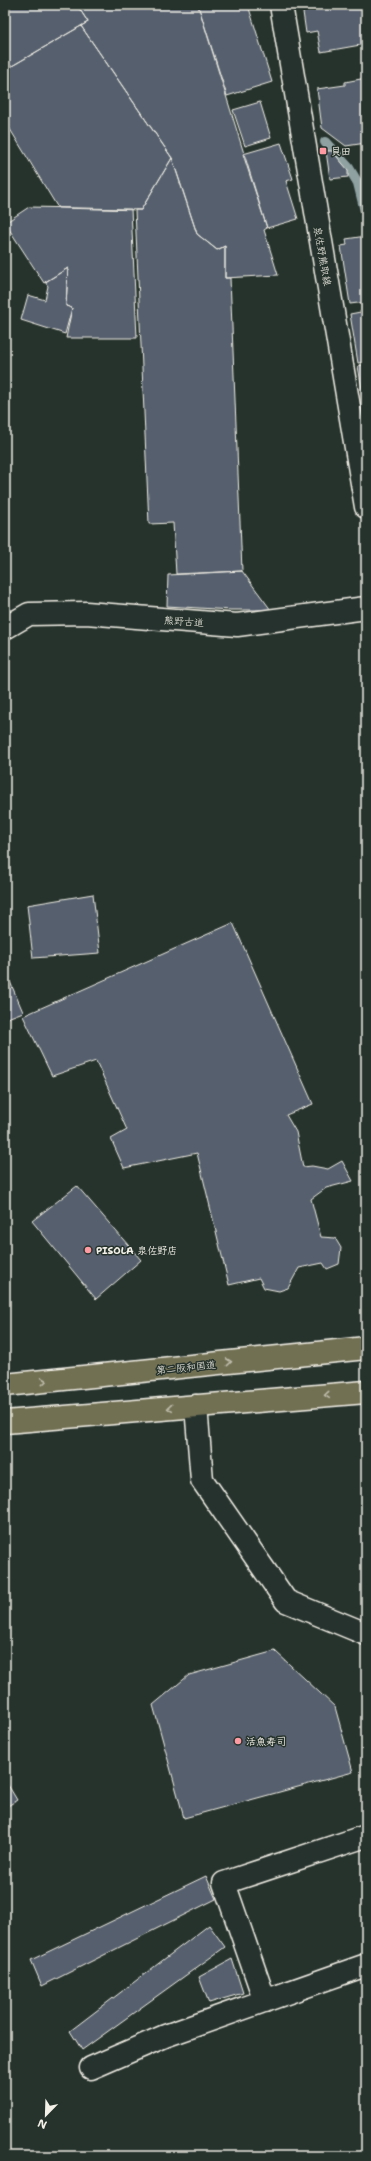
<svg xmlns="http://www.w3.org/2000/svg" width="371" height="2161" font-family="'Shantell Sans','Klee One',sans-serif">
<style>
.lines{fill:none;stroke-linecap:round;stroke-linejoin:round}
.stream{stroke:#8fa1a1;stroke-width:10}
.building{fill:#545f6d;stroke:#f4f1e8}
.street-casing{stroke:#f4f1e8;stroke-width:25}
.secondary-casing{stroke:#f4f1e8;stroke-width:25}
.highway-casing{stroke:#f4f1e8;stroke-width:25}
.street{stroke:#26332d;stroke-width:22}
.secondary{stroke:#26332d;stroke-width:22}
.highway{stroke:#716f52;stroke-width:22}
.oneway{stroke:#c0bdac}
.poi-dot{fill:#ff9aa2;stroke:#26332d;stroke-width:1.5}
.labels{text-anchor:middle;stroke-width:3;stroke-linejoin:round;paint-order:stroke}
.poi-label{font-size:10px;font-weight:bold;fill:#f4f1e8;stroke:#26332d;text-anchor:start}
.street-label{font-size:10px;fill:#f4f1e8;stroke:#26332d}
</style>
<rect width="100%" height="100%" fill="#26332d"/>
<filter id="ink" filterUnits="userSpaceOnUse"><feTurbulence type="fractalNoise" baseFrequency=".025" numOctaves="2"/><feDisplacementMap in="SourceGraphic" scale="8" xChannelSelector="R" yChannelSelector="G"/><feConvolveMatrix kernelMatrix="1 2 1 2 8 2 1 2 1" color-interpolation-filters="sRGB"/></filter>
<g filter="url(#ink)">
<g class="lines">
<path class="stream" d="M325,142L349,168L358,183L366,215"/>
</g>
<path class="building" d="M5,5H77L88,22L5,70Z
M77,5H198L267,228L264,230L278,275L225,278V246L217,250L197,234L172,158L81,26L88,22Z
M198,5H248L272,82L227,96Z
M302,5H366V44L321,52L317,31L306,33Z
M81,26L172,158L141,210L58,208L5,121V70Z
M366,78V143L346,146L322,128L317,89L345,85V82Z
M260,102L271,138L245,146L233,110Z
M281,143L293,179L286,181L298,219L267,228L243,154Z
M326,151H332L348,170V177L330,179Z
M172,158L197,234L217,250L225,246V278H230L242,571L176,574L173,523L149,524L135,210H141Z
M29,207L131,209L137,338H66L72,308L66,306L68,268L44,283L5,223Z
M366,236V302L350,304L341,246L347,245L346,239Z
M68,268L66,306L72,308L65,334L21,320L28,295L45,300L48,286L45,282Z
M366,311V362L358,363L350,314Z
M366,364V412L358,366Z
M242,571L271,610H231L167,606L168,575Z
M93,894L100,953L33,958L27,905Z
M233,923L313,1104L286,1115L296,1132L303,1167L312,1166L328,1169L342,1161L353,1181L326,1188L311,1199L321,1237L335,1238L341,1248L339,1264L327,1269L323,1263L299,1268L288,1288L279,1291L264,1288L259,1278L229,1285L197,1153L124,1168L111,1139L127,1130L96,1061L52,1076L23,1016Z
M5,970L23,1012L5,1019Z
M77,1186L141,1260L96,1299L32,1221Z
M275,1651L335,1707L353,1772L184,1818L153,1705L189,1675Z
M5,1780L17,1800L5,1808Z
M206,1876L216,1899L42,1986L31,1960Z
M209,1925L225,1947L82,2050L70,2031Z
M232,1959L243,1993L209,2003L199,1977Z"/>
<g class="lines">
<g class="street-casing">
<path id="street" d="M5,628L29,614L86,613L237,625L366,608
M196,1406L202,1480L286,1601L366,1634
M265,2001L224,1883L366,1836
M91,2068L165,2036L366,1965"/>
</g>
<g class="secondary-casing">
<path id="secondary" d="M281,5L366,507"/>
</g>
<g class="highway-casing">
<path id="highway" d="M5,1385L366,1348
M5,1422L366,1392"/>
</g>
<use href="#street" class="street"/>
<use href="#secondary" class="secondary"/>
<use href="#highway" class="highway"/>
</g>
<defs><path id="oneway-chevron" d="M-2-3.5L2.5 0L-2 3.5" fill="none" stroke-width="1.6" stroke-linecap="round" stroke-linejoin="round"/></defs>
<g class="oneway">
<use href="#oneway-chevron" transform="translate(229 1362) rotate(-6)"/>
<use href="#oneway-chevron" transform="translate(44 1381) rotate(-6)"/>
<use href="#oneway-chevron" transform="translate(327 1395) rotate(175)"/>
<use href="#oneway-chevron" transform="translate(170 1408) rotate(175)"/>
</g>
</g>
<g class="poi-dot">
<rect x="319" y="147" width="8" height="8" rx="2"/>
<circle cx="88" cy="1250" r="4"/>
<circle cx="238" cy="1741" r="4"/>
</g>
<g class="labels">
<g class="poi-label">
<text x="331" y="155">貝田</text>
<text x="96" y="1254">PISOLA 泉佐野店</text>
<text x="246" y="1745">活魚寿司</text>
</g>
<g class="street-label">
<text transform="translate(323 256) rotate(80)" y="4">泉佐野熊取線</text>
<text transform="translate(184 621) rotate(4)" y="4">熊野古道</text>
<text transform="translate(186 1367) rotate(-6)" y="4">第二阪和国道</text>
</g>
</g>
<rect width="371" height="2161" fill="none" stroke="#26332d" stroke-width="20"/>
<rect x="10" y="10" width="351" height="2141" fill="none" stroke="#f4f1e8" stroke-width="1.5" filter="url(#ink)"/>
<g transform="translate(46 2115) rotate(203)" stroke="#26332d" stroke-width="3" paint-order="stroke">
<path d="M0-3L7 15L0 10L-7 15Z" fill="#f4f1e8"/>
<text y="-6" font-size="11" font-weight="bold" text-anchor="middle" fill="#f4f1e8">N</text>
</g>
</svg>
